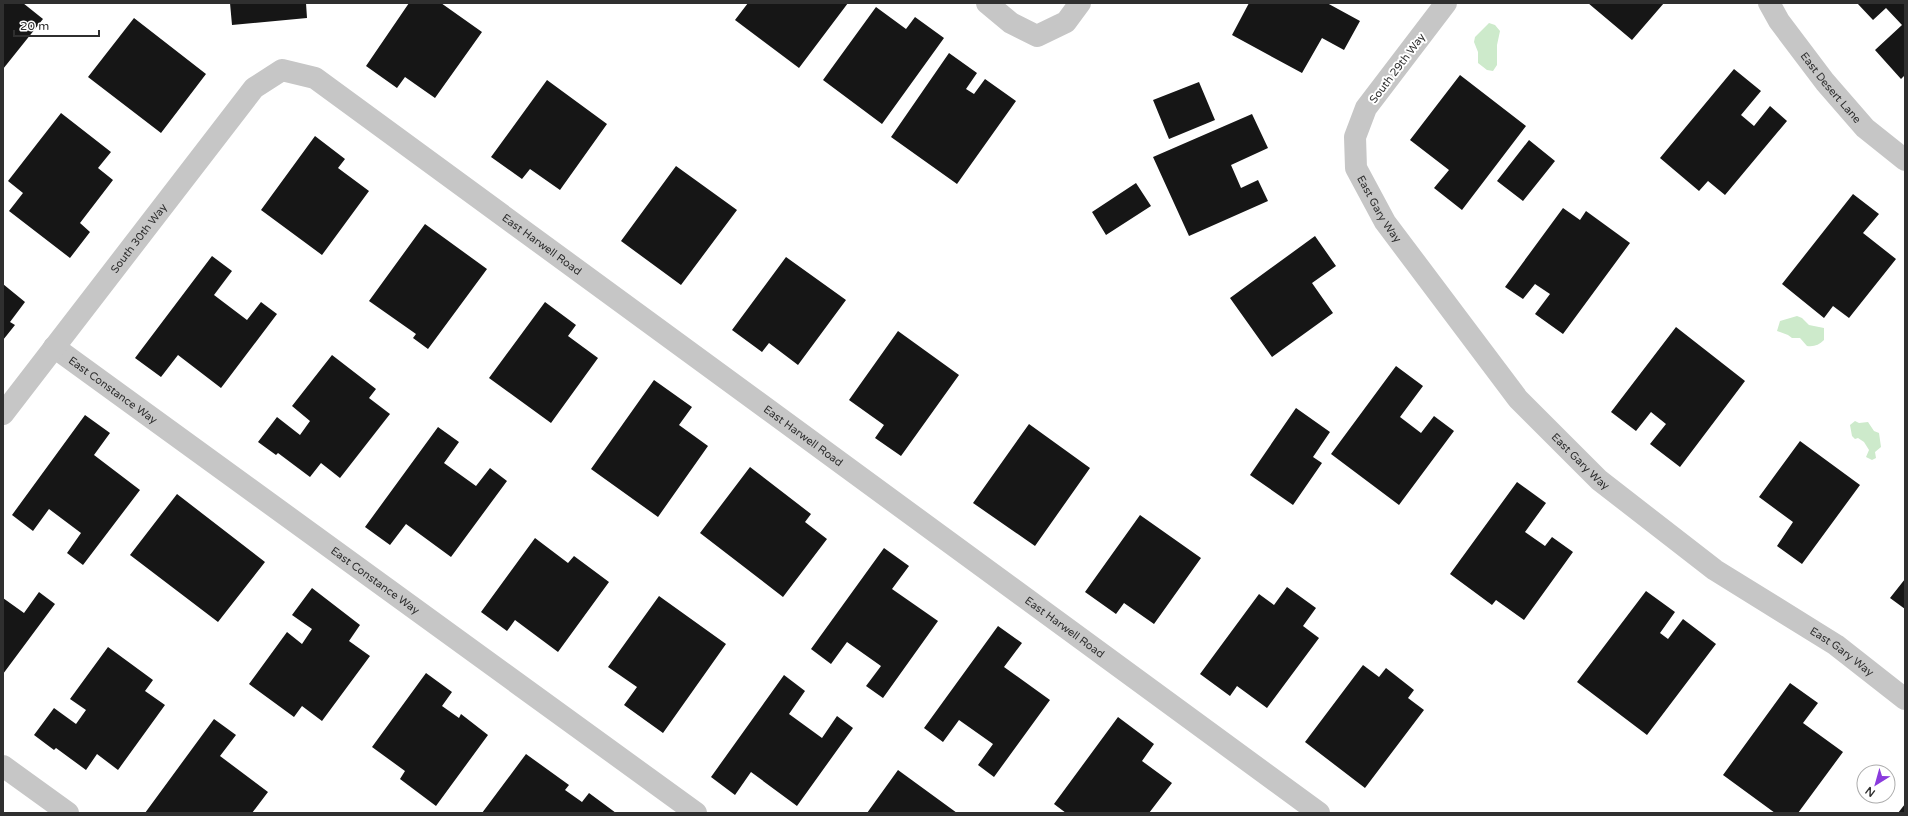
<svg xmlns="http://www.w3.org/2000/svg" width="1908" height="816" font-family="'Varela Round',sans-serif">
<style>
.water{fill:#cdeacb}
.building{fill:#161616}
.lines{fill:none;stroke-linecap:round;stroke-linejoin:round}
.street{stroke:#c6c6c6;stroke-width:22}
.labels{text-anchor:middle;stroke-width:4;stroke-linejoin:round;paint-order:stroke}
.street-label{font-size:11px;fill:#2f2f2f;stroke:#fff}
</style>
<rect width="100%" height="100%" fill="#fff"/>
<path class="water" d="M1489,23L1495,25L1500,31L1497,45V65L1493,71L1487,70L1478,63V52L1474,42L1475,37Z
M1797,316L1802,318L1809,325L1824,328V340C1819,345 1814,347 1807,346L1800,338H1792L1788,335L1777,331L1780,321Z
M1855,421L1859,423L1868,422L1874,431L1879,433L1881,447L1875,452L1876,458L1872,460L1866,457L1869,450L1864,442L1858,438L1855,439L1852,436L1850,425Z"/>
<path class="building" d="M3,3H23L43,19L3,69Z
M230,3H306L307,18L232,25Z
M409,3H441L482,32L435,98L405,77L397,88L366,66Z
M748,3H848L799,68L735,20Z
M1249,3H1327L1360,21L1344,50L1322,38L1302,73L1232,35Z
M1588,3H1664L1632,40Z
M1857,3H1905V75L1901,79L1875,50L1902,25L1886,8L1873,20Z
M876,7L906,29L915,17L944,38L882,124L823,80Z
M134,18L206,74L161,133L88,77Z
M949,53L977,73L966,89L974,94L985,79L1016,101L957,184L891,137Z
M1734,69L1761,91L1741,115L1754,126L1770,106L1787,121L1725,195L1708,181L1699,191L1660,158Z
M1460,75L1526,126L1462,210L1434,188L1449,170L1410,140Z
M547,80L607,124L560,190L530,169L522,179L491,157Z
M1199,82L1215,120L1169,139L1153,100Z
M61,113L111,152L98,168L113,180L80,223L90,232L70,258L9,211L23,193L8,181Z
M1252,114L1268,148L1231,165L1241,188L1258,180L1268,201L1189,236L1153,157Z
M315,136L345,159L338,168L369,191L322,255L261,210Z
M1529,140L1555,161L1523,201L1497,181Z
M676,166L737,210L681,285L621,241Z
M1136,183L1151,206L1106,235L1092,212Z
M1853,194L1879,214L1863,233L1896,259L1849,318L1833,306L1824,318L1782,284Z
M1563,208L1580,220L1586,211L1630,243L1563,334L1535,314L1550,294L1535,284L1523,299L1505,287Z
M425,224L487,269L428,349L413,338L416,334L369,301Z
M1315,236L1336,266L1312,283L1333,313L1272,357L1230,298Z
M212,256L232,271L214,295L247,320L261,302L277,314L221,388L178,355L161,377L135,358Z
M786,257L846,300L798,365L769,343L762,352L732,330Z
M3,284L25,302L10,322L15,325L3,340Z
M545,302L576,325L568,336L598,358L551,423L489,378Z
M1676,327L1745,381L1680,467L1650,444L1666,424L1651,412L1636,431L1611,412Z
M898,331L959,375L901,456L875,438L884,425L849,400Z
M332,355L376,389L369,398L390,414L340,478L321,463L310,477L278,453L276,455L258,442L277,417L300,435L310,421L292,406Z
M1396,366L1423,386L1400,417L1421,433L1434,416L1454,431L1399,505L1331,454Z
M654,380L692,407L679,425L708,446L658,517L591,469Z
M1296,408L1330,432L1313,457L1322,463L1293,505L1250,475Z
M85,415L110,433L94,455L140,490L83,565L67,553L81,533L49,509L33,531L12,515Z
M1029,424L1090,468L1035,546L973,503Z
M438,427L459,442L444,463L476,486L490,468L507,481L451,557L406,524L390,545L365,527Z
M1800,441L1860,485L1802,564L1777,546L1793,522L1759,497Z
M750,467L811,514L805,522L827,539L783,597L700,533Z
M1517,482L1546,503L1525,532L1545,546L1552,537L1573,552L1524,620L1496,600L1492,605L1450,574Z
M177,494L265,562L218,622L130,555Z
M1140,515L1201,558L1154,624L1124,603L1116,614L1085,592Z
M535,538L568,563L574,556L609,582L558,652L515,620L507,631L481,612Z
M884,548L909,566L892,589L938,621L883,698L866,686L881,666L847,642L831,664L811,649Z
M1905,579V609L1890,598Z
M1287,587L1316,608L1303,626L1319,638L1267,708L1237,686L1230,696L1200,674L1259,594L1274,605Z
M312,588L360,625L349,641L370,656L322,721L302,706L294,717L249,684L287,632L302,644L312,629L292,615Z
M1646,591L1675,612L1660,633L1668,639L1683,619L1716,644L1647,735L1577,682Z
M39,592L55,604L3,674V598L24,613Z
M659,596L726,644L663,733L624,705L637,687L608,667Z
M998,626L1022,643L1004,667L1050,700L994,777L978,765L993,744L959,720L943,742L924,728Z
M108,647L153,680L145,691L165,705L118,770L97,754L86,770L56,748L54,750L34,735L54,708L76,724L86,710L70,699Z
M1363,665L1379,677L1386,668L1414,690L1408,698L1424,710L1365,788L1305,742Z
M426,673L452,692L442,706L459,718L461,714L488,735L436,806L400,779L405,771L372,747Z
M784,675L805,691L789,714L822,738L837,716L853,728L797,806L751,772L735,795L711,777Z
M1790,683L1818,703L1803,723L1843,752L1798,813H1775L1723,775Z
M1118,717L1154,744L1142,761L1172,783L1149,813H1066L1054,804Z
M214,719L236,735L220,756L268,792L252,813H145Z
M526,754L569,785L565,790L582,802L589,793L616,813H482Z
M898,770L957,813H867Z
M1905,804V813H1898Z"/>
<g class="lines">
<g class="street">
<path d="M987,3L1011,23L1037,36L1066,22L1080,3"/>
<path id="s1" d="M1446,3L1366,108L1355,137L1356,168L1385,222L1518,399L1599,480L1715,570L1836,645L1905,699"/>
<path id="s2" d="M1769,3L1779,21L1825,82L1865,128L1905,160"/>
<path id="s3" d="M54,347L696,813"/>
<path id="s4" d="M3,414L254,88L282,70L315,78L1319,813"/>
<path d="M3,766L68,813"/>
</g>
</g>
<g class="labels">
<g class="street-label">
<text transform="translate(1397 68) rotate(-53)" y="4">South 29th Way</text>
<text dy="4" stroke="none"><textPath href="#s2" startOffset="105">East Desert Lane</textPath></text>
<text dy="4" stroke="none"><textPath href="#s1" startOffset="241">East Gary Way</textPath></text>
<text dy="4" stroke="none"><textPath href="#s4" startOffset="222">South 30th Way</textPath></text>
<text dy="4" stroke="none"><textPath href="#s4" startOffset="760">East Harwell Road</textPath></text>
<text dy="4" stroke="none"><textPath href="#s3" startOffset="73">East Constance Way</textPath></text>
<text dy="4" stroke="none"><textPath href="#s4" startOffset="1084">East Harwell Road</textPath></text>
<text dy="4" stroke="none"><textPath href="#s1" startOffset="565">East Gary Way</textPath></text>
<text dy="4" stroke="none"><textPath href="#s3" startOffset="397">East Constance Way</textPath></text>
<text dy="4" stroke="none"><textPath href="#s4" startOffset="1408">East Harwell Road</textPath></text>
<text dy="4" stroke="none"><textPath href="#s1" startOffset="889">East Gary Way</textPath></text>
</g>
</g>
<rect width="1908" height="816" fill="none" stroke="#2f2f2f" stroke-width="8"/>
<g transform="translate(1876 784) rotate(217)"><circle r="19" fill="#ffffff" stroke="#acacac"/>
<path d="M0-3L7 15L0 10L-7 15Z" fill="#8a3bdd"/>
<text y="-6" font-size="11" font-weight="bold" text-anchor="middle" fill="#2f2f2f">N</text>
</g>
<path d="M14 30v6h85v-6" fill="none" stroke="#2f2f2f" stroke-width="2"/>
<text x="20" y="30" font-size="12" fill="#2f2f2f" stroke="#ffffff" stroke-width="3" paint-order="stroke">20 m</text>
</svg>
